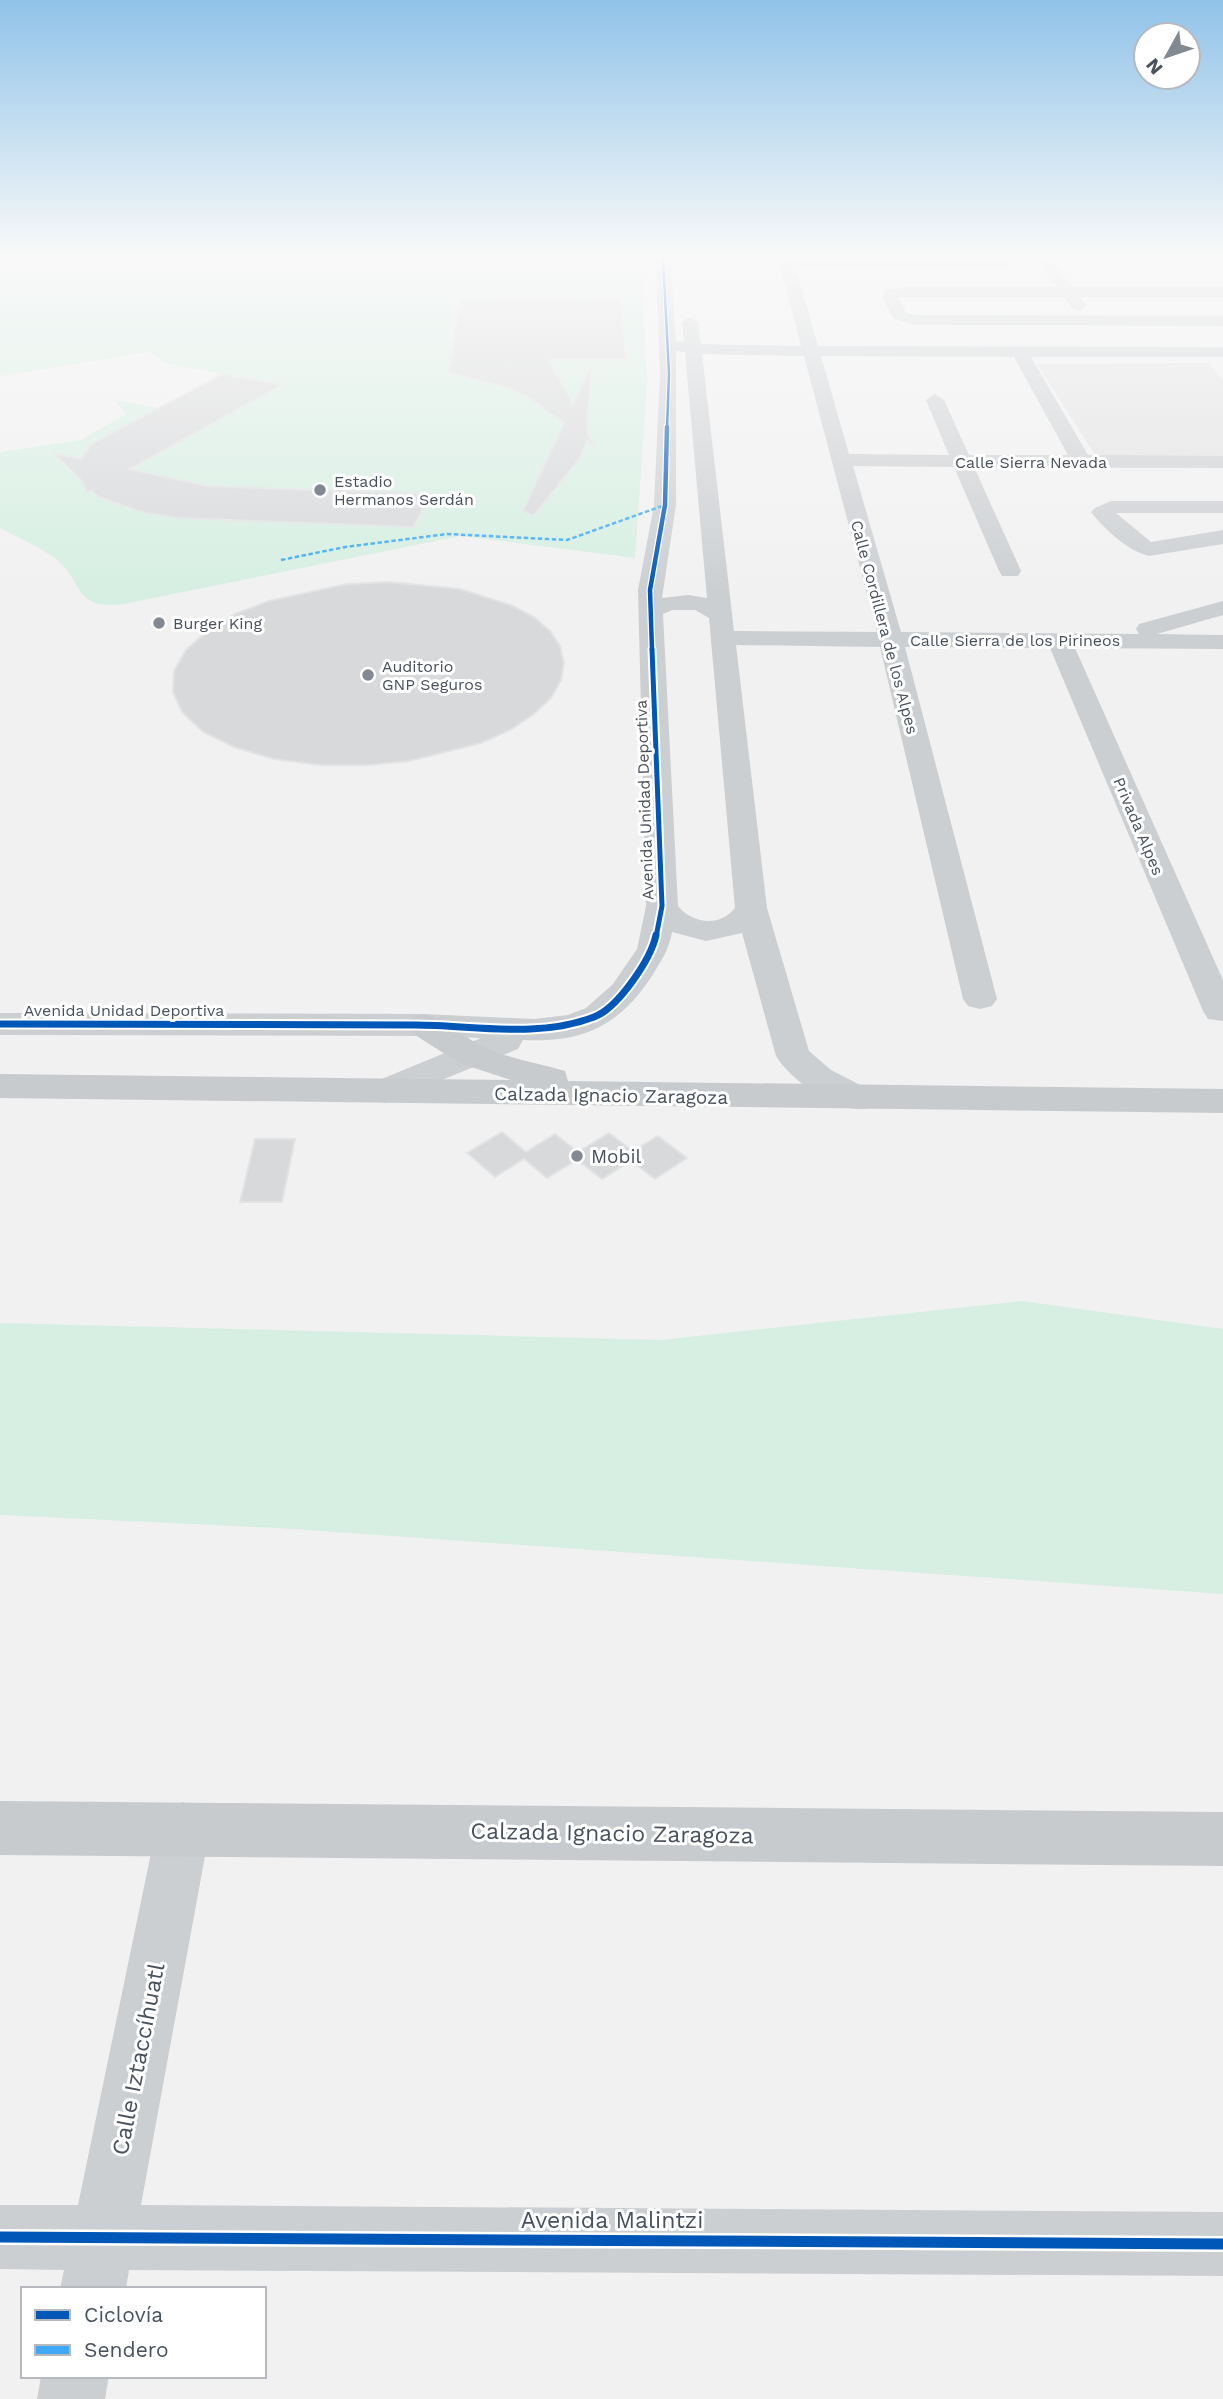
<svg xmlns="http://www.w3.org/2000/svg" width="1223" height="2399" font-family="'Work Sans',sans-serif">
<style>
.education{fill:#e3e2e2}
.green{fill:#d6efe2}
.building{fill:#d8d9db;stroke:#e2e3e4;stroke-width:2}
.lines{fill:none;stroke-linecap:round;stroke-linejoin:round}
.minor{fill:#cccfd2;fill-rule:evenodd}
.major{fill:#c8cbce;fill-rule:evenodd}
.quiet{stroke:#3fa9f5;stroke-width:2.5;stroke-dasharray:4.5 2.5;stroke-linecap:butt}
.cycleway-far4-casing{stroke:#fff;stroke-width:4.5}
.cycleway-far3-casing{stroke:#fff;stroke-width:7}
.cycleway-far2-casing{stroke:#fff;stroke-width:9}
.cycleway-far1-casing{stroke:#fff;stroke-width:11}
.cycleway-casing{stroke:#fff;stroke-width:16}
.cycleway-far4{stroke:#0057b8;stroke-width:2.5}
.cycleway-far3{stroke:#0057b8;stroke-width:4.5}
.cycleway-far2{stroke:#0057b8;stroke-width:5}
.cycleway-far1{stroke:#0057b8;stroke-width:7}
.cycleway{stroke:#0057b8;stroke-width:11}
.poi-dot{fill:#838990;stroke:#fff;stroke-width:2.5}
.labels{text-anchor:middle;stroke-width:6;stroke-linejoin:round;paint-order:stroke}
.far-street-label{font-size:16px;fill:#48515c;stroke:#fff}
.far-poi-label{font-size:16px;fill:#48515c;stroke:#fff;text-anchor:start}
.street-label{font-size:19px;fill:#48515c;stroke:#fff}
.poi-label{font-size:19px;fill:#48515c;stroke:#fff;text-anchor:start}
.near-street-label{font-size:23px;fill:#48515c;stroke:#fff}
</style>
<rect width="100%" height="100%" fill="#f1f1f1"/>
<path class="education" d="M1208,363L1223,380V458H1097L1037,364Z"/>
<path class="green" d="M0,257H642L647,383L635,558L460,536L124,604C74,611 85,584 57,560C41,547 18,538 0,528V452L81,440L126,414L115,400L158,408L222,374L165,363L150,352L0,376Z
M1022,1301L1223,1329V1594L277,1528L0,1515V1323L661,1340Z"/>
<path class="building" d="M621,299L626,359L549,360L573,404L589,369L591,370L587,431L595,447L587,440L580,458L533,516L523,511L564,423L528,397L509,388L448,373L460,300Z
M223,374L282,385L130,469L207,486L432,494L413,527L179,518L145,513L99,497L91,490L87,493L82,481L54,453L81,459L91,445L102,438Z
M389,582L460,589L513,606L534,617L550,631L560,646L564,663L561,680L551,698L534,714L510,730L481,743L409,761L369,765H320L274,759L234,747L203,732L182,712L173,692L174,671L186,650L207,631L235,614L269,601L347,584Z
M502,1132L526,1152L555,1134L578,1152L609,1133L633,1151L658,1136L687,1158L655,1179L631,1161L602,1179L577,1160L547,1178L524,1159L495,1177L467,1153Z
M255,1139H295L282,1202H240Z"/>
<g class="lines">
<path class="minor" d="M656,257H670L676,341L684,342L682,322L690,317L698,322L701,344L801,346L778,257H792L793,261H1007L1014,265L1007,269H796L818,346L1223,347V357H1031L1088,455L1223,456V468L974,467L1021,571L1018,576H1002L999,571L954,467L853,466L901,632L1139,634L1136,629L1139,624L1223,601V615L1157,634L1223,635V649L1075,648L1223,980V1021L1208,1019L1203,1011L1050,648L905,647L997,999L992,1006L980,1009L968,1006L963,999L880,647L736,645L767,908L809,1051L831,1070L870,1090L875,1099L870,1108C840,1116 791,1081 776,1056L742,933L706,941L672,932C669,950 661,961 652,976C619,1026 583,1043 523,1040L518,1049L385,1103L372,1099L367,1091L372,1083L481,1038L424,1036L0,1035V1013L424,1014L534,1019L568,1015L586,1008L613,984L637,949L646,906L638,590L654,505L660,374ZM676,351L685,352L707,598L688,595L662,598L676,505ZM702,354L804,356L877,632L734,631ZM821,356L1014,357L1068,455H969L944,400L935,394L926,400L949,455L849,454ZM672,610H695L709,618L735,908C720,927 693,924 678,906L663,614Z
M1034,257H1048L1073,287H1223V297H1080L1087,306L1079,311L1073,309L1064,297H898L906,313L916,315L1223,316V326L916,325L894,319L882,297L886,290L904,287H1056Z
M1111,501H1223V513H1116L1151,542L1223,530V544L1149,556C1128,551 1104,529 1091,512L1095,508Z
M183,1802L202,1810L210,1829L141,2205L1223,2212V2276L129,2270L126,2289H60L64,2270L0,2269V2205H78L156,1829L164,1810Z
M41,2376H109L105,2399H37Z"/>
<path class="major" d="M424,1014C447,1020 464,1038 486,1048C511,1059 538,1063 565,1071L568,1081L1223,1089V1113L0,1098V1074L511,1080L459,1063L412,1033L407,1025L412,1017Z
M0,1801L1223,1812V1866L0,1855Z"/>
<path class="quiet" d="M281,560L345,547L447,534L567,540L665,505"/>
<g class="cycleway-far4-casing">
<path id="cycleway-far4" d="M663,257L669,374L667,429"/>
</g>
<g class="cycleway-far3-casing">
<path id="cycleway-far3" d="M652,650L650,590L665,505L667,427"/>
</g>
<g class="cycleway-far2-casing">
<path id="cycleway-far2" d="M652,649L662,906L656,937"/>
</g>
<g class="cycleway-far1-casing">
<path id="cycleway-far1" d="M0,1024C138,1024 276,1025 415,1025C474,1025 537,1039 594,1017C618,1008 651,959 656,935"/>
</g>
<g class="cycleway-casing">
<path id="cycleway" d="M0,2237L1223,2244"/>
</g>
<use href="#cycleway-far4" class="cycleway-far4"/>
<use href="#cycleway-far3" class="cycleway-far3"/>
<use href="#cycleway-far2" class="cycleway-far2"/>
<use href="#cycleway-far1" class="cycleway-far1"/>
<use href="#cycleway" class="cycleway"/>
</g>
<linearGradient id="sky" x2="0" y2="1"><stop stop-color="#90c3e9"/><stop offset="0.43" stop-color="#f9f9f9"/><stop offset="1" stop-color="#f9f9f9" stop-opacity="0"/></linearGradient>
<rect width="1223" height="593" fill="url(#sky)"/>
<g class="poi-dot">
<circle cx="320" cy="490" r="7"/>
<circle cx="159" cy="623" r="7"/>
<circle cx="368" cy="675" r="7"/>
<circle cx="577" cy="1156" r="7"/>
</g>
<g class="labels">
<g class="far-street-label">
<text x="1031" y="468">Calle Sierra Nevada</text>
<text transform="translate(885 627) rotate(75)" y="6">Calle Cordillera de los Alpes</text>
<text x="1015" y="646">Calle Sierra de los Pirineos</text>
<text transform="translate(644 800) rotate(-92)" y="6">Avenida Unidad Deportiva</text>
<text transform="translate(1139 826) rotate(67)" y="6">Privada Alpes</text>
<text x="124" y="1016">Avenida Unidad Deportiva</text>
</g>
<g class="far-poi-label">
<text x="334" y="487">Estadio<tspan x="334" dy="18">Hermanos Serdán</tspan></text>
<text x="173" y="629">Burger King</text>
<text x="382" y="672">Auditorio<tspan x="382" dy="18">GNP Seguros</tspan></text>
</g>
<g class="street-label">
<text transform="translate(611 1095) rotate(1)" y="7">Calzada Ignacio Zaragoza</text>
</g>
<g class="poi-label">
<text x="591" y="1163">Mobil</text>
</g>
<g class="near-street-label">
<text transform="translate(612 1833) rotate(1)" y="8">Calzada Ignacio Zaragoza</text>
<text transform="translate(138 2059) rotate(-79)" y="8">Calle Iztaccíhuatl</text>
<text x="612" y="2228">Avenida Malintzi</text>
</g>
</g>
<rect x="21" y="2287" width="245" height="91" fill="#ffffff" stroke="#b6b9be" stroke-width="2"/>
<rect x="35" y="2310" width="35" height="10" fill="#0057b8" stroke="#b6b9be" stroke-width="2"/>
<text x="84" y="2322" font-size="21" fill="#48515c">Ciclovía</text>
<rect x="35" y="2345" width="35" height="10" fill="#3fa9f5" stroke="#b6b9be" stroke-width="2"/>
<text x="84" y="2357" font-size="21" fill="#48515c">Sendero</text>
<g transform="translate(1167 56) rotate(230)"><circle r="33" fill="#ffffff" stroke="#b6b9be" stroke-width="2"/>
<path d="M0-5L12 26L0 18L-12 26Z" fill="#838990"/>
<text y="-10" font-size="19" font-weight="bold" text-anchor="middle" fill="#48515c">N</text>
</g>
</svg>
